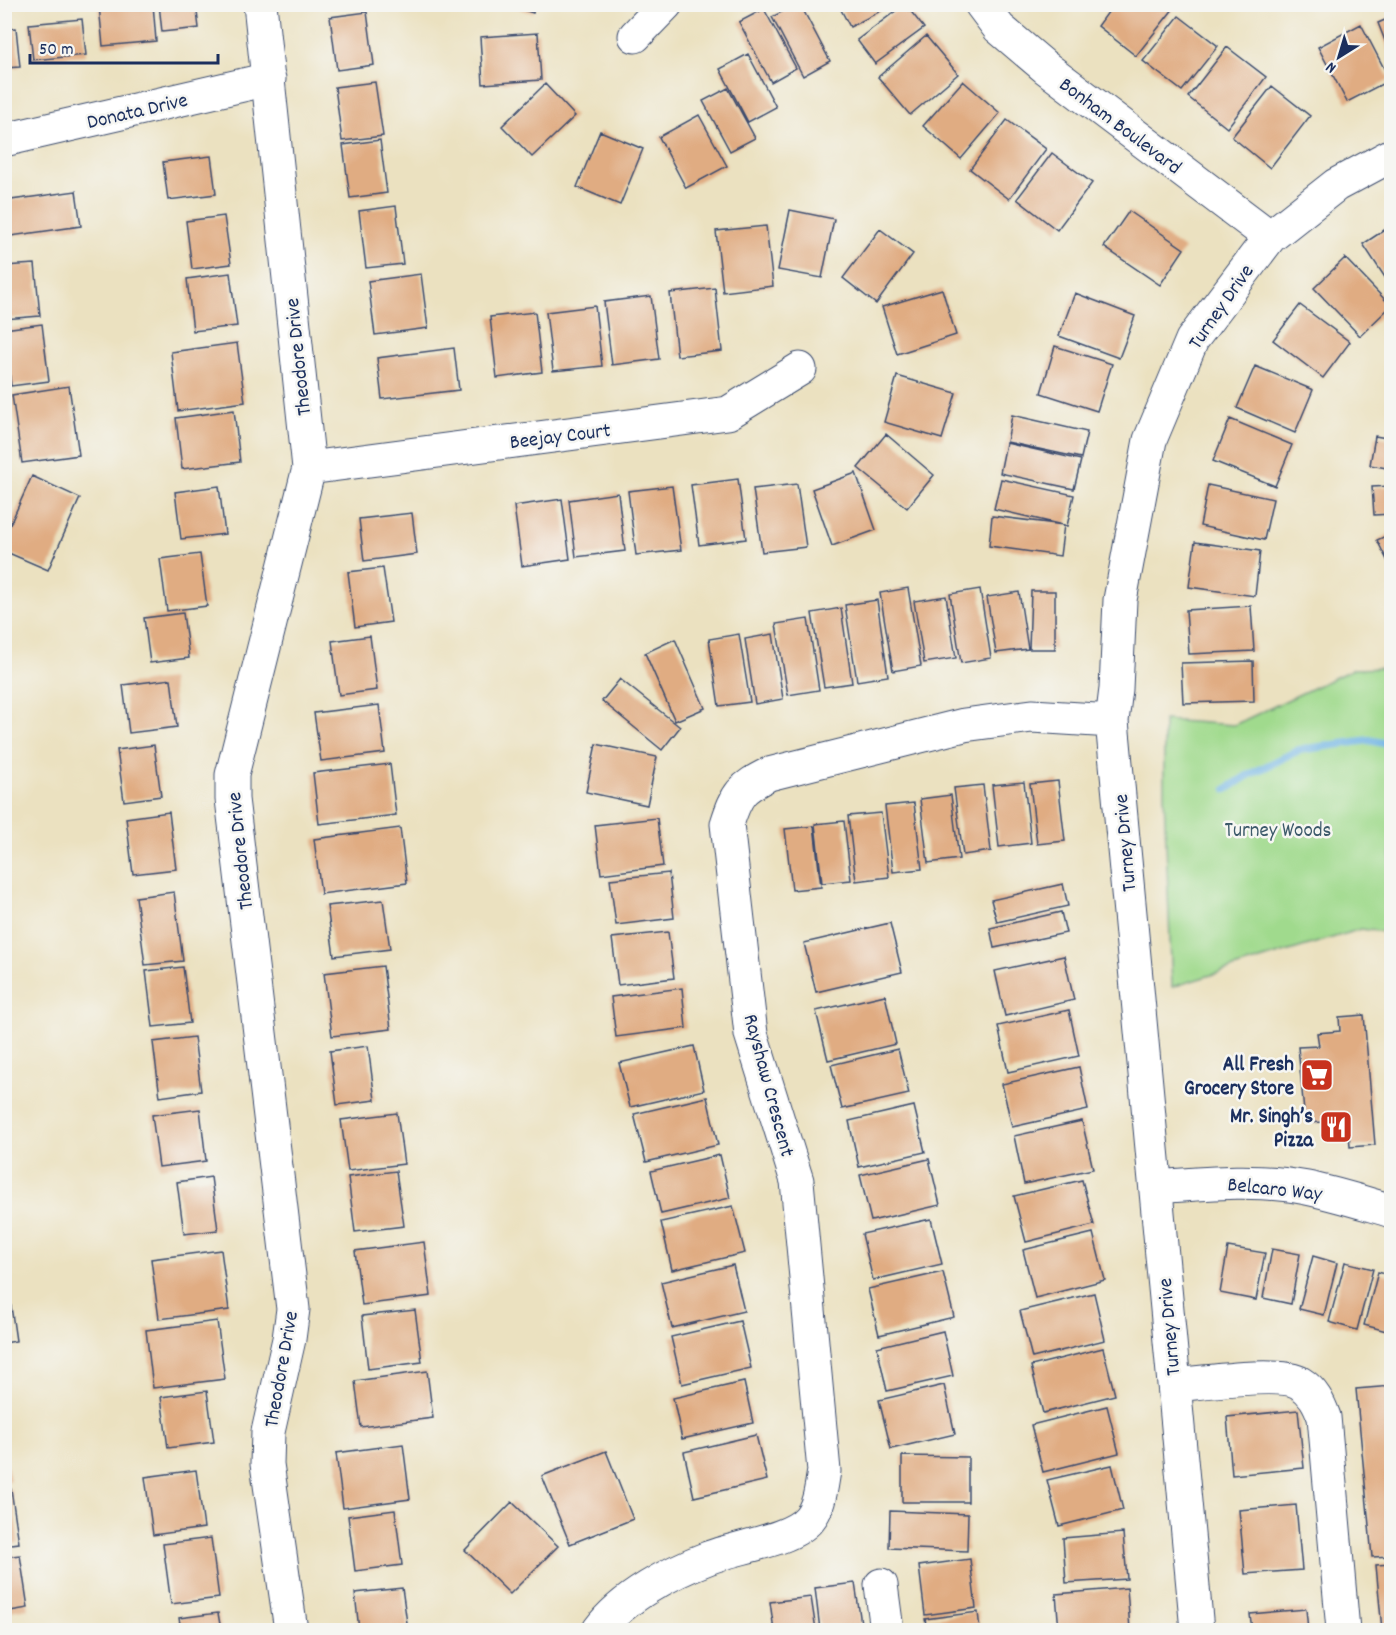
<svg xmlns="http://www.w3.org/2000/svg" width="1396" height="1635" font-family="Dekko,sans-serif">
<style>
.green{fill:#a0da8d;stroke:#5e8476;stroke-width:1.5}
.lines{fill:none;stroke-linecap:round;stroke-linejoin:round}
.stream{stroke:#6db3e4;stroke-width:8}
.building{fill:#e0ac82}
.minor-casing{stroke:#3a4a6d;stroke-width:35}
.minor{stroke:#fff;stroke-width:33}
.labels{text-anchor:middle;stroke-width:5;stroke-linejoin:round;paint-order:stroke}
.street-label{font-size:21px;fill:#1b2f5e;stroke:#f6f6f2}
.park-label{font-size:21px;fill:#3c5a6a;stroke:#f6f6f2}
.poi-label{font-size:21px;font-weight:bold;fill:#1b2f5e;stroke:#f6f6f2;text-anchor:end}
</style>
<rect width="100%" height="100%" fill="#f6f6f2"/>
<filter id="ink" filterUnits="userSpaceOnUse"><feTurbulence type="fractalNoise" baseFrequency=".0167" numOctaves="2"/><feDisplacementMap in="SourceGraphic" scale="12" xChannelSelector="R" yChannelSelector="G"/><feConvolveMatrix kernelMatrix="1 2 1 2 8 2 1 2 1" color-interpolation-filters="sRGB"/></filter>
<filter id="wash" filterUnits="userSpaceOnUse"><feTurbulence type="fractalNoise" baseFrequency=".008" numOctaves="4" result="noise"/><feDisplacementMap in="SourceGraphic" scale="24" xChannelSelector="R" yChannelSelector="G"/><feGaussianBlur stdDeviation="1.35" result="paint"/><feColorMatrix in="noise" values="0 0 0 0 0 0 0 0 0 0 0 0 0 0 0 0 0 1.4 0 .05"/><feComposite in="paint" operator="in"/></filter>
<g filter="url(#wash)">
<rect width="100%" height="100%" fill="#ebe1c0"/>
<path class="green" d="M1391,668V933L1361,929L1172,987L1164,795V720L1234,725L1353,669Z"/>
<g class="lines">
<path class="stream" d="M1227,789L1247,776L1299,750L1369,740L1392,745"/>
</g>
<g id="blocks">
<path class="building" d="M112,4H153L156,41L103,46L99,6Z
M159,4H196L199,28L162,32Z
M505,4H535L533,13Z
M797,4H800L830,61L803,76L772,17Z
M838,4H894L850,27Z
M905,4L924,28L875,64L857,40Z
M1114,4H1170L1174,8L1136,56L1098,26Z
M764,9L796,68L771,82L739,22Z
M367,12L374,65L337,70L330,17Z
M1179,16L1218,46L1182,91L1143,61Z
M1392,17V56H1391L1378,23Z
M82,19L86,55L33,60L29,24Z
M1361,24L1390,80L1347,102L1318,47Z
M16,28L20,67L4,68V29Z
M538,33L541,80L483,84L480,37Z
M926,36L958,74L910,115L878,77Z
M1227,47L1266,77L1227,128L1188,97Z
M748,54L776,107L748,122L720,69Z
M963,81L1000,113L961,159L923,126Z
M375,82L383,136L342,141L335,87Z
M545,84L575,116L532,157L502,126Z
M1272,86L1310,116L1270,168L1232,137Z
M728,88L755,138L730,151L703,101Z
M699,115L727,166L686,188L659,137Z
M1007,120L1046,149L1009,199L970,169Z
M600,131L643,149L620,205L577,187Z
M380,140L387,193L350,198L343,145Z
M1052,153L1092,183L1057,230L1017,199Z
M211,156L216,194L168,200L163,162Z
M76,191L81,226L4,237V201Z
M396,206L403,264L366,268L359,211Z
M790,210L834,219L822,278L778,270Z
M1129,211L1184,249L1160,285L1104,247Z
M224,216L231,264L192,269L186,221Z
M1392,225V288L1363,244Z
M766,226L773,286L723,292L716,231Z
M880,229L913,254L876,304L843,278Z
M1345,258L1391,306L1360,336L1314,288Z
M35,264L40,316L4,319V266Z
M230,273L237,326L193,331L187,279Z
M421,274L428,328L375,335L368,281Z
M715,288L722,351L677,356L670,293Z
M942,289L956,335L897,354L882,307Z
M1075,293L1135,316L1119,358L1059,336Z
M651,296L659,359L612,365L604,302Z
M1300,305L1350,342L1323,378L1273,340Z
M595,306L602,366L553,371L546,312Z
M535,312L542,372L497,378L490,317Z
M42,324L49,381L11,386L4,329Z
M237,343L245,402L178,411L171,352Z
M1055,346L1112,364L1097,411L1041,393Z
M454,348L459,390L382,399L377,358Z
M1255,366L1313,390L1295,433L1237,408Z
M897,376L956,393L942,439L884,422Z
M69,386L79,455L22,463L12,395Z
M234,410L240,462L182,469L176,418Z
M1012,415L1087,432L1081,458L1007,442Z
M1230,419L1292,445L1275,486L1213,461Z
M886,434L934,475L907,508L858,468Z
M1375,436L1392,439V469L1370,465Z
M1006,443L1081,460L1074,489L1000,473Z
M856,473L876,530L832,546L812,489Z
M32,476L80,498L48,570L4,551V538Z
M738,479L746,539L699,545L691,485Z
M1001,479L1074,495L1067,526L994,509Z
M797,484L806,547L762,552L753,489Z
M1208,485L1273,499L1264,540L1200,526Z
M219,486L225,534L181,539L175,492Z
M672,486L681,550L636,555L628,491Z
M1392,486V514L1374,515L1372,487Z
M618,493L625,551L576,557L569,500Z
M562,499L570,559L522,566L514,506Z
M412,513L417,554L364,561L359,519Z
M992,516L1064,525L1060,556L989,546Z
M1392,533V570L1377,540Z
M1195,542L1260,551L1255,596L1189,587Z
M200,554L207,606L167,611L160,559Z
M383,568L391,622L355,627L348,572Z
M908,588L921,666L893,671L880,593Z
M980,589L991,658L961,663L950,594Z
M1031,591H1055V649H1029Z
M1019,592L1028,649L996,653L987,597Z
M946,596L956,658L924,663L914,601Z
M877,600L888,676L857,681L845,605Z
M1251,606L1254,651L1189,654L1186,610Z
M841,608L852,683L824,687L812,613Z
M183,613L189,658L150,663L144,618Z
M808,619L819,690L788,695L776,624Z
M739,634L750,702L719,706L709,639Z
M773,634L783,699L755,704L745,639Z
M370,636L377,690L339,695L332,641Z
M675,639L705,708L675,721L645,653Z
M1253,661L1254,701L1183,703L1181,663Z
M171,679L177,727L129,733L123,685Z
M620,679L680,727L662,750L602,701Z
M379,705L385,753L321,761L314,713Z
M596,744L657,757L647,805L586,792Z
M154,745L161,796L124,801L117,750Z
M390,764L396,815L319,824L313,773Z
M1058,781L1065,841L1037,844L1030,784Z
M1024,782L1031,843L999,847L992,785Z
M983,785L991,851L963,855L954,788Z
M951,795L959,859L928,863L920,799Z
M914,803L922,869L893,872L885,806Z
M169,812L176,869L133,874L126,818Z
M881,813L889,877L856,881L848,816Z
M657,818L663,866L601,874L595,825Z
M844,821L851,880L822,883L815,824Z
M814,826L821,887L792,890L785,829Z
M400,828L407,883L321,894L314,839Z
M669,873L674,918L616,925L610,879Z
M1063,884L1068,906L997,922L991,900Z
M174,892L183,961L145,965L136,897Z
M383,900L390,949L334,956L327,906Z
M1061,912L1066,933L994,948L990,928Z
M890,923L902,972L816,992L804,943Z
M668,932L674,978L618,985L612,938Z
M1064,956L1074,1000L1005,1016L995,971Z
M383,966L391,1029L332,1036L324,973Z
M183,967L190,1023L153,1027L146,971Z
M682,988L686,1028L616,1037L611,997Z
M885,995L896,1044L828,1060L816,1011Z
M1069,1010L1079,1056L1008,1072L998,1026Z
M1364,1015L1375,1145L1350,1147L1349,1133L1326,1135L1325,1122L1305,1123L1298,1047L1319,1046L1317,1033L1340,1031L1339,1017Z
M194,1037L201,1091L160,1097L153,1042Z
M368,1046L375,1100L337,1105L330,1051Z
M694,1046L704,1090L630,1107L619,1063Z
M898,1049L909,1094L842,1109L831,1065Z
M1079,1067L1088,1110L1012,1127L1002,1084Z
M707,1097L718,1145L646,1162L634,1114Z
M914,1106L925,1152L859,1167L849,1121Z
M200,1109L206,1161L159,1167L152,1115Z
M397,1113L404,1164L348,1171L341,1120Z
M1082,1121L1093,1169L1024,1184L1014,1136Z
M720,1155L730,1198L661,1214L651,1171Z
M929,1159L940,1205L871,1221L860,1175Z
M396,1171L404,1226L355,1232L348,1177Z
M211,1177L218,1230L184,1234L177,1182Z
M1082,1180L1094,1225L1026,1242L1014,1196Z
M733,1206L745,1253L672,1270L661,1222Z
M931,1219L942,1264L873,1280L862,1234Z
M1093,1233L1105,1280L1035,1298L1023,1250Z
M424,1242L431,1296L362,1305L355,1251Z
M1228,1247L1265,1253L1256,1300L1220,1293Z
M1272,1249L1300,1254L1291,1304L1263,1298Z
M221,1250L229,1310L159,1319L151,1259Z
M1313,1256L1337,1263L1324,1315L1299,1309Z
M1345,1262L1373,1269L1357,1330L1329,1322Z
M733,1265L744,1311L672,1328L661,1282Z
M943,1272L954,1317L879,1335L868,1289Z
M1378,1272L1392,1276L1390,1332L1364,1325Z
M8,1285L16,1341L4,1343V1286Z
M1094,1293L1105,1340L1032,1358L1020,1311Z
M415,1310L422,1362L368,1369L362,1316Z
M217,1321L225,1379L153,1388L146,1330Z
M740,1321L751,1368L682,1384L671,1337Z
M943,1331L953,1376L887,1391L877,1347Z
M1103,1348L1115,1395L1043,1413L1031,1366Z
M427,1371L433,1418L361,1427L355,1381Z
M744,1382L753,1423L682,1439L673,1398Z
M944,1385L955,1434L891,1449L879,1400Z
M1392,1386V1556L1372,1557L1356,1389Z
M207,1391L214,1442L168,1448L161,1397Z
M1107,1406L1119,1453L1043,1472L1031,1425Z
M1298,1410L1304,1468L1232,1475L1227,1417Z
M756,1435L767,1480L694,1497L684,1452Z
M403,1444L410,1499L343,1508L336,1453Z
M4,1450L10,1481H4Z
M606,1451L633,1519L570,1544L542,1476Z
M902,1456L968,1457V1502H902Z
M1112,1465L1123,1510L1059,1526L1047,1480Z
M196,1470L204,1528L153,1535L145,1477Z
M11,1489L19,1543L4,1545V1490Z
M512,1502L558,1546L510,1594L465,1550Z
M1296,1505L1302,1570L1245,1574L1239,1510Z
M395,1510L402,1565L355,1571L348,1516Z
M890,1511L968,1514L967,1551L889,1548Z
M1123,1533L1127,1579L1066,1583L1063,1538Z
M211,1538L219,1598L171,1604L163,1544Z
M20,1555L28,1608L4,1612V1557Z
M970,1559L976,1608L925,1615L919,1566Z
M1392,1564V1630H1382L1376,1565Z
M855,1583L862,1630H820L815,1588Z
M402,1588L408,1630H359L355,1593Z
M1127,1588L1130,1630H1059L1056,1594Z
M811,1597L816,1630H774L770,1602Z
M1306,1609L1308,1630H1252L1250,1614Z
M978,1612L980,1630H927L925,1619Z
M218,1613L221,1630H181L179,1618Z"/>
</g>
</g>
<g filter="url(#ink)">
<use href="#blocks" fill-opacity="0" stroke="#3a4a6d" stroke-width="1.5"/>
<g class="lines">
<g class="minor-casing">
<path id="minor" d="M260,4L309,468L232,775V799L293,1309L289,1339L268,1432L267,1464L291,1630
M981,4L999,28L1045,67L1270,237
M635,36L666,4
M4,140L269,79
M309,468L728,413L800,369
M1156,1187C1206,1183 1258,1178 1307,1188C1336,1194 1364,1203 1392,1211
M1174,1385C1200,1383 1281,1371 1300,1383C1313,1391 1319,1403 1324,1417L1343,1630
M881,1585L887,1630
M599,1630C622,1598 671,1572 708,1558C734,1547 791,1541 809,1519C820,1506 821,1487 824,1471L797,1181L751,1034L727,824C737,793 741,788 769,774L964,725L1032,716L1112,721
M1197,1630L1112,721L1116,689L1120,600L1150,440L1192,340L1270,237L1336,185L1392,155"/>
</g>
<use href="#minor" class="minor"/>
</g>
</g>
<defs>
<g id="supermarket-square" transform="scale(1.725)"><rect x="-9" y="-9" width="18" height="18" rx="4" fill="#c8321e" stroke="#f6f6f2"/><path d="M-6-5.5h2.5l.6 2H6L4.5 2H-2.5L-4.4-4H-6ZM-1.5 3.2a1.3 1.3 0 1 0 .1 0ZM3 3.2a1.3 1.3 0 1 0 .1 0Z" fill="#fff"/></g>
<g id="restaurant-square" transform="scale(1.725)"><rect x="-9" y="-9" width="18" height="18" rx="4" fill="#c8321e" stroke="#f6f6f2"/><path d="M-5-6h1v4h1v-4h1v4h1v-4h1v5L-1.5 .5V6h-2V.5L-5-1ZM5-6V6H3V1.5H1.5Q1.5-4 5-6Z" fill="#fff"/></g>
</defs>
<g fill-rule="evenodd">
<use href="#supermarket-square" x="1317" y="1075"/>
<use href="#restaurant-square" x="1336" y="1127"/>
</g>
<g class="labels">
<g class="street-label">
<text transform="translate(137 110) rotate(-13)" y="7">Donata Drive</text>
<text transform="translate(1121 125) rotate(37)" y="7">Bonham Boulevard</text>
<text transform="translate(1220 306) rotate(-55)" y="7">Turney Drive</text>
<text transform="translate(297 357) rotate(-96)" y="7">Theodore Drive</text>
<text transform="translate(560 435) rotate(-7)" y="7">Beejay Court</text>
<text transform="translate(1124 843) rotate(-95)" y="7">Turney Drive</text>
<text transform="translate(239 851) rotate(-96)" y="7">Theodore Drive</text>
<text transform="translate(770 1085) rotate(75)" y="7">Rayshaw Crescent</text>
<text transform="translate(1275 1188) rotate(6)" y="7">Belcaro Way</text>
<text transform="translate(1168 1327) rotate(-95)" y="7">Turney Drive</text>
<text transform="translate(280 1369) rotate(-80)" y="7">Theodore Drive</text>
</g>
<g class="park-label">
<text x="1278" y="836">Turney Woods</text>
</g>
<g class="poi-label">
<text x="1294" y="1070">All Fresh<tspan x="1294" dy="24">Grocery Store</tspan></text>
<text x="1313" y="1122">Mr. Singh’s<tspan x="1313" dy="24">Pizza</tspan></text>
</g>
</g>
<rect width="1396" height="1635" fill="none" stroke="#f6f6f2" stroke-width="24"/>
<g transform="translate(1339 57) rotate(217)" stroke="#f6f6f2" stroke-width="4.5" paint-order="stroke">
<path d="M0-4.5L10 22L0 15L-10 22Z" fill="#1b2f5e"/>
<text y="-9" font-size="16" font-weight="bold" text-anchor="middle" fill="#1b2f5e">N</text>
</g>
<path d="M30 54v9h188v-9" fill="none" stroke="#1b2f5e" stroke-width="3"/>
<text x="39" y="54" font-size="18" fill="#1b2f5e" stroke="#f6f6f2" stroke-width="4.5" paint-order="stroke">50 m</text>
</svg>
